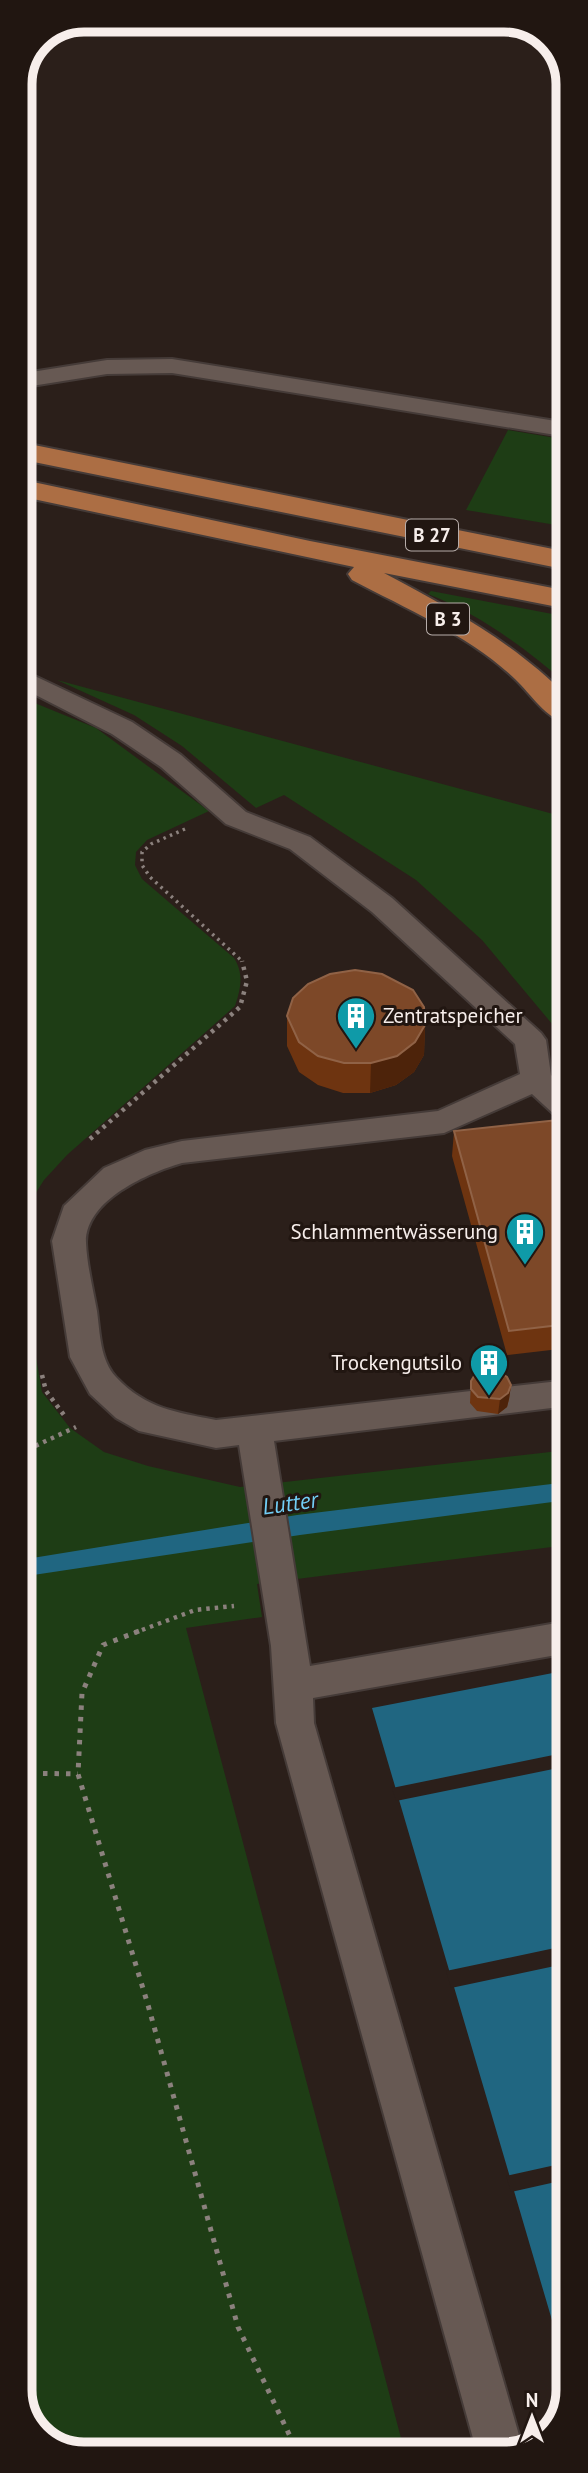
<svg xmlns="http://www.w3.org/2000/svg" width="588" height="2473" font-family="'PT Sans',sans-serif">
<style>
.green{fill:#1e3d15}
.water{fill:#206681}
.pier{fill:#2b1f1a}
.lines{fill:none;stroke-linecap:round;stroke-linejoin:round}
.service-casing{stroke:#453b38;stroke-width:4}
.trunk-casing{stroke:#453b38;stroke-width:4}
.path-far2{stroke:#8b817d;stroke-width:3.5;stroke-dasharray:2.5 4.5;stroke-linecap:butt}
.path-far1{stroke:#8b817d;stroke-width:4.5;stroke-dasharray:3.5 5;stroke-linecap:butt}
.path{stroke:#8b817d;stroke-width:5;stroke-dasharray:4.5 7;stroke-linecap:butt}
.service{fill:#675953;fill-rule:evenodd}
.trunk{fill:#ac6e44;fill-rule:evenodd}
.wall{fill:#6e3410}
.shaded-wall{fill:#4d230a}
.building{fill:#7d4828;stroke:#906246;stroke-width:2}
.labels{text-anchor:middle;stroke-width:6;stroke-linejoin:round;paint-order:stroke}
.shield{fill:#211611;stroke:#b7adaa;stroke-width:2}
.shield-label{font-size:19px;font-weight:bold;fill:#f7eeeb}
.poi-label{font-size:21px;fill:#f7eeeb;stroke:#211611;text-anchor:end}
.water-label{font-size:23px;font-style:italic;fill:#72cef6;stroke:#211611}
.rim{fill:none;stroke:#f7eeeb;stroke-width:9}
</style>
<rect width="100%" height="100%" fill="#2b1f1a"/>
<path class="green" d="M508,430L568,440V527L466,510Z
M431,591L568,617V685C525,648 481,615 428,594Z
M57,680L568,818V1043L482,940L416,880L284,795L256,808L182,746L134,715Z
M20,697L96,728L209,811L147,840L136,852L135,865L142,879L234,958C244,974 241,988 235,1006L67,1155L44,1180L27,1207L23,1227L27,1305L42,1392L70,1428L104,1452L148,1466L240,1487L568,1450V1545L257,1584L262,1617L186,1628L405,2453H76L41,2437L20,2401Z"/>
<path class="water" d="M568,1482V1500L300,1535L20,1577V1560L297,1515Z
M568,1670L569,2378L372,1708Z"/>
<path class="pier" d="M568,1752V1766L396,1801L392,1788Z
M569,1945V1963L451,1988L446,1971Z
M569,2162V2179L511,2192L506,2176Z"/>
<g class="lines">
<g class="service-casing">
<path id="service" d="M172,359L568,423V437L172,373L107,374L19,388V374L107,360Z
M20,669L132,722L181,755L246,812L310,837L392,898L541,1033L546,1040L551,1075L568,1091V1120L557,1117L532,1094L444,1133L182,1163C148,1173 85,1200 86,1243C87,1265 93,1289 97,1311C100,1333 100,1360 116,1377C146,1409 176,1412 216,1420L568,1380V1406L274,1441L310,1666L568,1621V1653L313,1698L314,1723L523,2449L516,2453H477L276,1723L271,1646L239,1445L216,1448L139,1431L116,1418L90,1394L70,1357L52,1241L64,1206L104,1168L145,1150L182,1141L438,1111L520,1074L515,1044L372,912L290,849L226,824L161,767L112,734L20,687Z"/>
</g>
<g class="trunk-casing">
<path id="trunk" d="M19,442L568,552V570L19,459Z
M19,479L310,541L568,591V609L384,573C453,610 512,641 568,697V724C546,719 531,694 515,679C470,636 407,609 352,580L348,574L354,567L19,496Z"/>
</g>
<path class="path-far2" d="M559,752L568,763
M185,829L151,844L142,852V865L150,877L243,962"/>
<path class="path-far1" d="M90,1139L240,1007L247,981L242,961
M42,1375L46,1391L64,1415
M20,1453L76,1427
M134,1633L195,1610L234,1606"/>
<path class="path" d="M139,1631L103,1645L82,1693L78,1774L148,2005L238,2327L298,2453
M20,1773L78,1774"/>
<use href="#service" class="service"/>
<use href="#trunk" class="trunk"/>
</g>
<path class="wall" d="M287,1016L425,1025L424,1055L414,1072L396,1085L370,1093H343L318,1085L299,1072L287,1046Z
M454,1131L568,1151V1348L507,1355L452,1156Z
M471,1381L511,1385L509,1399L507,1407L498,1414L477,1411L470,1403Z"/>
<path class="shaded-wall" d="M425,1025L424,1055L414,1072L396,1085L370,1093L371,1063Z
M511,1385L509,1399L507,1407L498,1414L500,1399Z"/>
<path class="building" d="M355,970L382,974L413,990L424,1007L425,1025L415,1042L397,1056L371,1063H344L318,1056L299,1042L287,1016L293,998L308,984L330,974Z
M558,1120L568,1151V1324L509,1331L454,1131Z
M498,1371L507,1377L511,1385L508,1393L500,1399L478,1397L471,1389V1381L476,1373Z"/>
<defs>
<g id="building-pin" transform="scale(2.0125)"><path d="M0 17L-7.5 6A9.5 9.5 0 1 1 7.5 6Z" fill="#0f9aa8" stroke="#211611"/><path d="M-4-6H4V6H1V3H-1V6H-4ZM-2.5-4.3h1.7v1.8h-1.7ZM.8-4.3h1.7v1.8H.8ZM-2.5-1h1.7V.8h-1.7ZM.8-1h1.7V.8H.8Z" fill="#fff"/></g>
</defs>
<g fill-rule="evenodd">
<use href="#building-pin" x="356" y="1016"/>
<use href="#building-pin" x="525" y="1232"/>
<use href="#building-pin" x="489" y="1363"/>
</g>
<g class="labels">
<g class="shield">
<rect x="406" y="519.5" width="52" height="31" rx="5"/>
<rect x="427" y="603.5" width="42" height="31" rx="5"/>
</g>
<g class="shield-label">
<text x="432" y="542">B 27</text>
<text x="448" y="626">B 3</text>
</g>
<g class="poi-label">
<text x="383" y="1023" text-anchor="start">Zentratspeicher</text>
<text x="498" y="1239">Schlammentwässerung</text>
<text x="462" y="1370">Trockengutsilo</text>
</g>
<g class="water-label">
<text transform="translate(290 1503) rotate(-8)" y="8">Lutter</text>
</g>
</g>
<path d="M0 0H588V2473H0ZM84 32H504A52 52 0 0 1 556 84V2390A52 52 0 0 1 504 2442H84A52 52 0 0 1 32 2390V84A52 52 0 0 1 84 32Z" fill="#211611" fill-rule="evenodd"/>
<path class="rim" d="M84 32H504A52 52 0 0 1 556 84V2390A52 52 0 0 1 504 2442H84A52 52 0 0 1 32 2390V84A52 52 0 0 1 84 32Z"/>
<g transform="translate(532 2417)" stroke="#211611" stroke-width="5" paint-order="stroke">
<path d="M0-5L12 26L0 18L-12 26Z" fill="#f7eeeb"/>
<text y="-10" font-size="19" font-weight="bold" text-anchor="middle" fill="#f7eeeb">N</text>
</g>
</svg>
